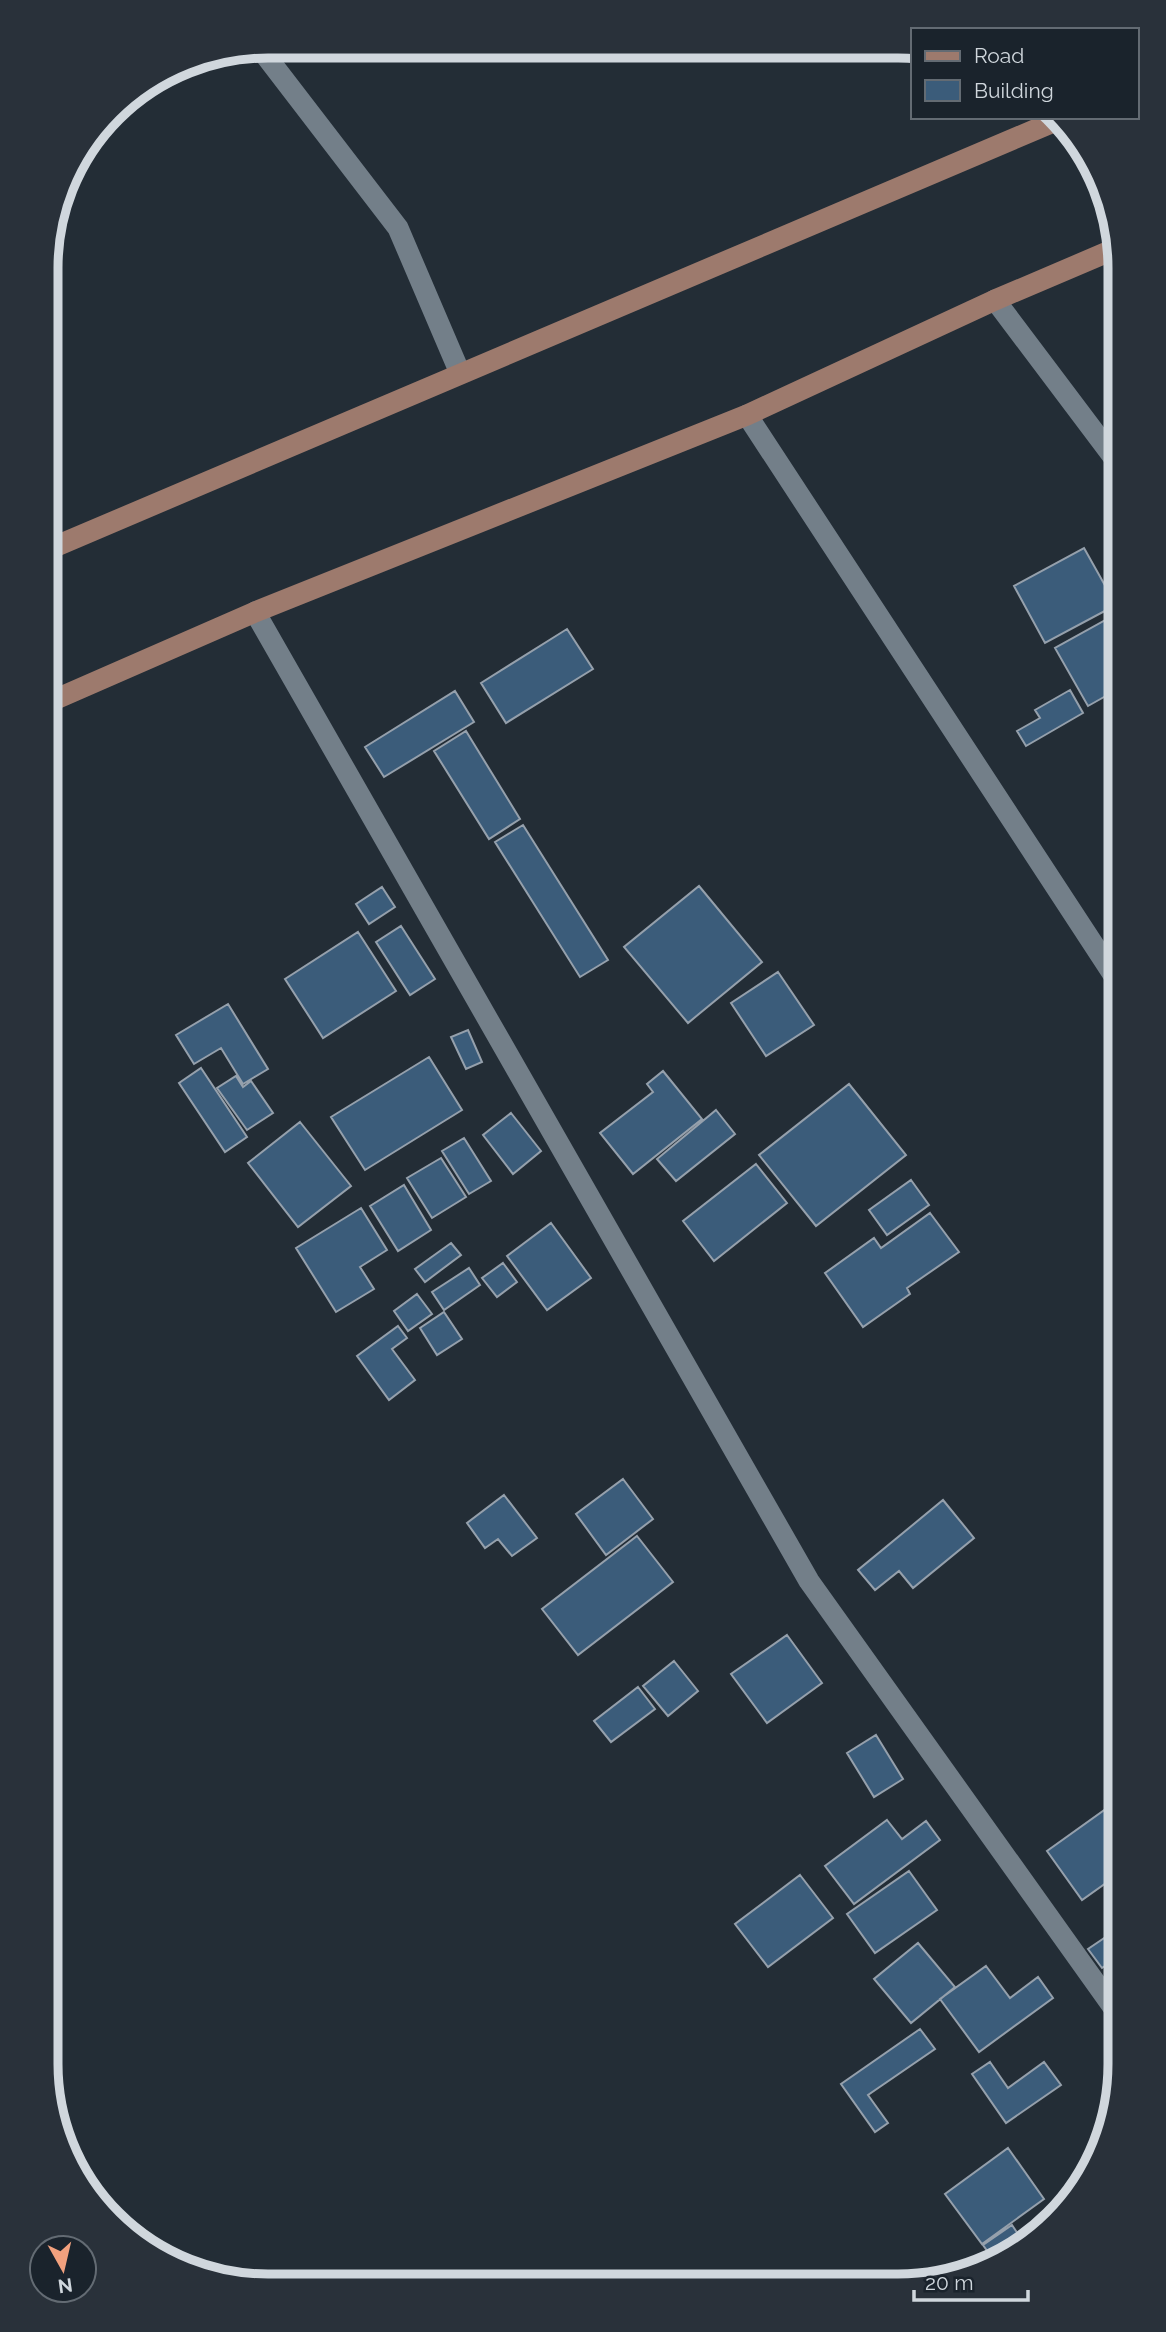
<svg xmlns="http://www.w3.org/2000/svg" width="1166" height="2332" font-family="Raleway,sans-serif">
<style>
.building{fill:#3b5c7a;stroke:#95a0ac;stroke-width:2}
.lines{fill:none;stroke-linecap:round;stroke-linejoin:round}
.minor{stroke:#737f89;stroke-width:21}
.major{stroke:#9d7a6d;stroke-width:21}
.rim{fill:none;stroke:#d0d7dd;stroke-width:9}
</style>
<rect width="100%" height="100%" fill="#232d36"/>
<path class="building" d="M1084,548L1116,605L1045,643L1014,586Z
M1120,612V688L1088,706L1055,648Z
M567,629L593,669L506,723L481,683Z
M1070,690L1083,713L1026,746L1017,731L1040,718L1035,710Z
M455,691L474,722L384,777L365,747Z
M466,731L520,819L489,839L434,751Z
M523,825L608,960L580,977L495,842Z
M699,886L762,962L688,1023L624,947Z
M382,887L395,907L369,924L356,904Z
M401,926L435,979L410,995L376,942Z
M358,932L396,991L323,1038L285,979Z
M778,972L814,1025L766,1056L731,1003Z
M228,1004L268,1069L243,1084L221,1048L194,1064L176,1035Z
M468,1030L482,1062L466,1069L451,1037Z
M429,1057L462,1110L365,1170L331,1117Z
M201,1068L247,1137L225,1152L179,1083Z
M663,1071L702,1119L633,1174L600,1133L653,1092L647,1084Z
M236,1076L243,1087L251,1081L273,1113L247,1130L217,1088Z
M849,1084L906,1155L816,1226L759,1155Z
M716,1110L735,1134L676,1181L657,1159Z
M511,1113L541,1151L513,1174L483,1135Z
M300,1122L351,1186L298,1227L248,1163Z
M464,1138L491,1181L469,1194L442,1151Z
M441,1158L466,1197L432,1218L407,1178Z
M756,1164L787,1203L714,1261L683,1221Z
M911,1180L929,1205L887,1235L869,1210Z
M404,1185L431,1230L398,1251L370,1206Z
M361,1208L387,1250L360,1267L374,1289L336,1312L296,1248Z
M930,1213L959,1252L907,1288L910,1294L863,1327L825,1273L874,1238L881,1248Z
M551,1223L591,1278L547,1310L507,1256Z
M451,1243L461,1255L425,1282L415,1269Z
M503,1263L517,1282L497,1297L482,1278Z
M469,1268L480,1285L444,1310L432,1292Z
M417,1294L432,1314L408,1331L394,1311Z
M444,1312L462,1339L437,1355L420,1328Z
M398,1326L407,1338L392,1349L415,1380L389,1400L357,1356Z
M623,1479L653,1519L606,1555L576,1514Z
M504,1495L537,1538L512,1556L498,1539L485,1548L467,1523Z
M943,1500L974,1538L913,1588L899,1571L875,1590L858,1570Z
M637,1536L673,1582L578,1655L542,1609Z
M787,1635L822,1683L767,1723L731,1674Z
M674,1661L698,1691L668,1716L643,1686Z
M638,1687L655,1709L611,1742L594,1721Z
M876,1735L903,1779L874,1797L847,1753Z
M1117,1801L1120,1805V1873L1082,1900L1047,1851Z
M887,1820L902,1839L926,1821L940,1840L854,1904L825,1866Z
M909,1871L937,1910L875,1953L847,1914Z
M800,1875L833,1918L768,1967L735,1924Z
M1120,1921V1956L1102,1968L1088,1949L1116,1930L1113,1926Z
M918,1943L955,1987L911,2023L874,1979Z
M986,1966L1010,1998L1038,1977L1053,1998L979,2052L940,1999Z
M920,2029L935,2049L868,2095L888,2123L875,2132L841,2084Z
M990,2062L1008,2088L1044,2062L1061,2085L1006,2123L972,2074Z
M1008,2148L1044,2199L982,2244L945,2194Z
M1012,2225L1026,2246L995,2262L983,2245Z"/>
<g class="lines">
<path class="minor" d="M259,47L398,228L460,373
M995,300L1120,466
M747,415L1120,985
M255,612L809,1581L1120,2017"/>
<path class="major" d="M47,550L1058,120
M47,703L255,612L747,415L995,300L1117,248"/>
</g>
<path d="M0 0H1166V2332H0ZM268 58H898A210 210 0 0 1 1108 268V2064A210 210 0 0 1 898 2274H268A210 210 0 0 1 58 2064V268A210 210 0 0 1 268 58Z" fill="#29313a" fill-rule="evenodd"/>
<path class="rim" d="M268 58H898A210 210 0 0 1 1108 268V2064A210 210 0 0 1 898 2274H268A210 210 0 0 1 58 2064V268A210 210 0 0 1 268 58Z"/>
<rect x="911" y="28" width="228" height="91" fill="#1a232c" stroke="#636b73" stroke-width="2"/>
<rect x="925" y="51" width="35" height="10" fill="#9d7a6d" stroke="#636b73" stroke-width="2"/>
<text x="974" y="63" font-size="21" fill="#d0d7dd">Road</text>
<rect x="925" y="80" width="35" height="21" fill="#3b5c7a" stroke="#636b73" stroke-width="2"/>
<text x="974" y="98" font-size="21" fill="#d0d7dd">Building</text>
<g transform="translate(63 2269) rotate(172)"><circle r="33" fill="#1a232c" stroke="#636b73" stroke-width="2"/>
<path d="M0-5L12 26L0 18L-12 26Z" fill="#f2a17e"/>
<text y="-10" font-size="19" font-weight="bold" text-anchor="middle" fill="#d0d7dd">N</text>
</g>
<path d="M914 2290v10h114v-10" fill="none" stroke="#d0d7dd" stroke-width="3.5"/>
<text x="925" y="2290" font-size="21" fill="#d0d7dd" stroke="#1a232c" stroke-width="5" paint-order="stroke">20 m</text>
</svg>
